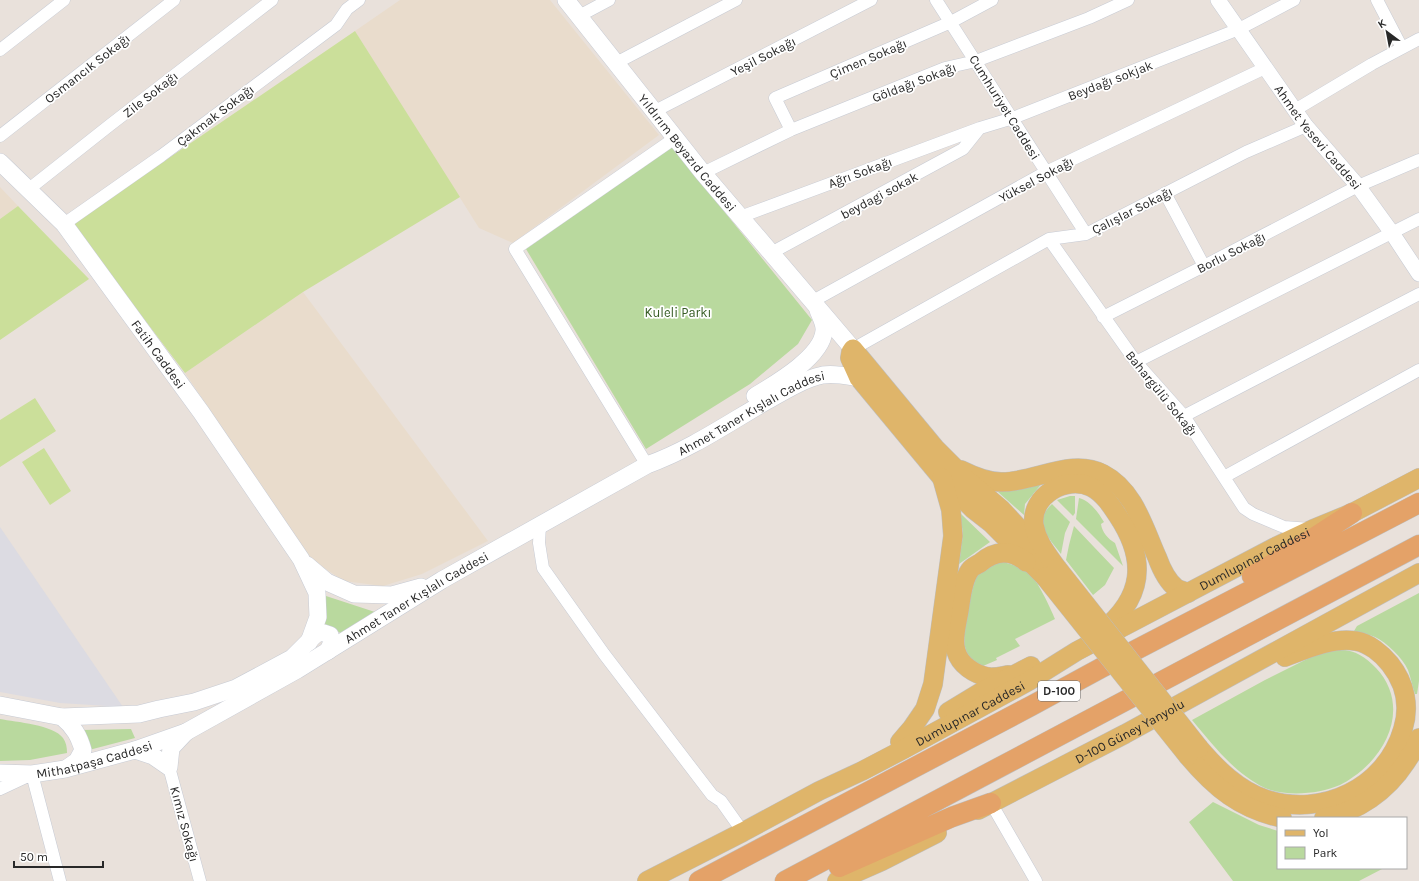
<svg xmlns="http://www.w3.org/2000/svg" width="1419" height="881" font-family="Karla,sans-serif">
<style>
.industrial{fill:#dcdbe2}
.education{fill:#e9dccc}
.green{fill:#b9d99e}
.pitch{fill:#cbdf9a}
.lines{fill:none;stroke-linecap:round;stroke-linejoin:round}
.minor-casing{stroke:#c7cbd4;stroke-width:13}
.tertiary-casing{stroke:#c7cbd4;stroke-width:16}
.secondary-casing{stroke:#c7cbd4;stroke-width:18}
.primary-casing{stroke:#bebebe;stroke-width:20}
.trunk-casing{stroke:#bebebe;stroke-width:21}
.minor{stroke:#fff;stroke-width:12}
.tertiary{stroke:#fff;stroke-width:15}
.secondary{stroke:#fff;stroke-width:17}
.primary{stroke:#dfb56a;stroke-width:19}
.trunk{stroke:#e4a268;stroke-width:20}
.primary-bridge-casing{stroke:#bebebe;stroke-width:20;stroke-linecap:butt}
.primary-bridge{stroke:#dfb56a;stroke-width:19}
.labels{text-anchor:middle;stroke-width:3.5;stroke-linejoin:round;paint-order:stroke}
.shield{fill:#fff;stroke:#686868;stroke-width:1}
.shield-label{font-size:12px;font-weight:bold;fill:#282828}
.street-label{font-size:13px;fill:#282828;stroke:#fff}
.park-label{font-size:13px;fill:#355b22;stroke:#fff}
</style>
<rect width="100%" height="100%" fill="#e9e1db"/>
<path class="industrial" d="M0,527L123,707L60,703L0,692Z"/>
<path class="education" d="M400,0H550L659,135L513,243L479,228L355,31Z
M0,187L18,206L0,219Z
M303,292L488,541L422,574L383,586L344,581L312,560L185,373Z"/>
<path class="green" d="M672,147L812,320L798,344L750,384L646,449L526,249Z
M1043,482L1025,504L1024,515L998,492L1013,490Z
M1070,496H1075V513L1073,516L1057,500Z
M1079,498C1090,501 1098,512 1104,522L1101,524C1102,532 1108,539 1115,543L1123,566L1076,519Z
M1052,504L1070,522L1065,533L1061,554C1048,537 1032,522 1052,504Z
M960,513L990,542L959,564L963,534Z
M1074,526L1114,568L1105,585L1093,595L1066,560L1069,545Z
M1004,562C1012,565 1022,567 1028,572C1036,577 1051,609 1055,619L1015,639L1020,646L996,658L997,660L983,666C974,662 967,656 965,647C962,636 972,581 979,572C984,566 997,563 1004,562Z
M1419,593V681L1417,694H1415C1412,686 1411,678 1408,670C1402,657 1387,643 1375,637C1369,634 1358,634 1354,631L1357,626Z
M326,596L378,613L342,634L322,622Z
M1340,650C1356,650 1365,657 1376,668C1410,704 1389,753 1353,777C1349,780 1344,783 1340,785C1319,794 1287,797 1265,788C1234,773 1214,746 1192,720L1265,680L1317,654Z
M0,719C16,722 54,725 63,738C66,742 67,747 67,753L30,760L0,761Z
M131,729L135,738L89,750L82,730Z
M1213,802L1259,825L1278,831V868H1384L1359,881H1233L1189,822Z"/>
<path class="pitch" d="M355,31L460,197L303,292L185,373L72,224Z
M18,206L89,279L0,340V219Z
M35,398L56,431L0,467V420Z
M44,448L71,491L50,505L22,462Z"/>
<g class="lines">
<g class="minor-casing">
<path id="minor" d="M936,0L1086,234
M1377,0L1402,48
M579,16L609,0
M0,50L64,0
M616,63L736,0
M1295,110L1372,64L1419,39
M655,111L871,0
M791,130L775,98L951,22L992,0
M0,136L174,0
M703,173L791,130L945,68L976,61L1089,18L1128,0
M29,189L110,125L272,0
M1165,193L1204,266
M740,217L980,128L1013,118L1239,29L1294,0
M64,224L161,156L336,25L347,9L359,0
M1049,239L1136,362L1184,416L1244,508L1253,514L1284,527L1310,529
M771,253L963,149L979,129
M813,301L1046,172L1265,68
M1103,317L1204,266L1358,186L1419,160
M853,349L1049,239L1086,234L1246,152L1306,126
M1136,362L1419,219
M1184,416L1419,294
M647,465L515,249L675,138
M1224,477L1419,370
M540,525L539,543L543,568L604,654L712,795L721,801L743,832
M169,767L200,881
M0,789L32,774L60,881
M991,803L1036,881"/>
</g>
<g class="tertiary-casing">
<g id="tertiary">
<path id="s1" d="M1218,0L1306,126L1358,186L1392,233L1419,274"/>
</g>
</g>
<g class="secondary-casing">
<g id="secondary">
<path id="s2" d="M566,0L703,173L853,349"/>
<path id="s3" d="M0,162L64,224L201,412L301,559L317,593L318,617L309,642"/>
<path d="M755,396C775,384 822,357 824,331C825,324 820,316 818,310"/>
<path d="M307,565L327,582L354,594L392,595L421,587"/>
<path d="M0,705L62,717L139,714L159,709L194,702L236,688L292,658L314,636L319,632L324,633L330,635L332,642L328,651"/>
<path d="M62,717C74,727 79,736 83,750L77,761L67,768"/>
<path d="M135,750L153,756L169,767L171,748L186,732"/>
<path id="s4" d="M0,773L32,774L65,769L135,750L186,732L297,670L442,580L647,465C689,450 727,424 765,402C783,392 803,379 823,375C835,373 847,376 859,378"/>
</g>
</g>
<g class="primary-casing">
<g id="primary">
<path d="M961,470C973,476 988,482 1001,482C1034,483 1071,457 1103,474C1134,490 1144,528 1157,557C1161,568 1167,581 1176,588C1179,590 1184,591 1188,593"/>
<path d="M1040,551L1001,509L966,479L935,448L853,349L851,352L850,358L859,378L942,478L973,509L991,523L1045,577"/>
<path d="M1057,568C1047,554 1037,542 1034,525C1030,496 1066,475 1091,487C1103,493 1111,505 1118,516C1147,560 1144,597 1102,631"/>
<path d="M1009,675C1002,676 995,678 988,677C974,674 960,665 956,651C952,639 957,623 959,611C961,599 962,581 970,570C972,567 977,565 980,563C995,550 1011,549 1026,562"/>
<path d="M948,712L981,692L1031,666"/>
<path d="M900,742L912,728L925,709L933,684L953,536L951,510L942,478"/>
<path d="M1199,748C1217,769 1238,790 1265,799C1322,818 1386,788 1403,729C1410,706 1405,683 1390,664C1382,654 1369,643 1356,641C1333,637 1306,649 1285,657"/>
<path d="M1188,756C1215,788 1240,809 1282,818"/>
<path id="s5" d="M978,810L1125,734L1419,573"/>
<path d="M1324,818C1358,812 1387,791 1406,762C1411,754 1417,747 1419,738"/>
<path id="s6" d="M647,881L743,832L819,791L862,771L904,749L1029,681L1077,651L1277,546L1313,529L1352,513L1419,478"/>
<path d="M837,881L882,861L937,833"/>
</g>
</g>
<g class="trunk-casing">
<path id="trunk" d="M1252,576L1286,556L1352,513
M839,867L952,817L991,803
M699,881L1031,706L1101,668L1419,503
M785,881L1419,545"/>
</g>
<use href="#minor" class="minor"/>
<use href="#tertiary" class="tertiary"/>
<use href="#secondary" class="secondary"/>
<use href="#primary" class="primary"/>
<use href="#trunk" class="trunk"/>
<g class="primary-bridge-casing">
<path id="primary-bridge" d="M1057,568L1199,748
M1045,577L1188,756"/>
</g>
<use href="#primary-bridge" class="primary-bridge"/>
</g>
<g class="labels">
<rect class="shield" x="1038" y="681" width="42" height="20" rx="3"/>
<g class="shield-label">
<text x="1059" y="695">D-100</text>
</g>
<g class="street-label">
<text transform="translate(763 56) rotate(-27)" y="5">Yeşil Sokağı</text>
<text transform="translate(868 58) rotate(-23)" y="5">Çimen Sokağı</text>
<text transform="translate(87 68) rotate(-38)" y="5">Osmancık Sokağı</text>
<text transform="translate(1110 80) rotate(-21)" y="5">Beydağı sokjak</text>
<text transform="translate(914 82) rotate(-21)" y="5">Göldağı Sokağı</text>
<text transform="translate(150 94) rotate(-38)" y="5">Zile Sokağı</text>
<text transform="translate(1005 107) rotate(58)" y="5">Cumhuriyet Caddesi</text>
<text transform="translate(215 115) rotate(-37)" y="5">Çakmak Sokağı</text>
<text dy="5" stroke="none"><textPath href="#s1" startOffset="170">Ahmet Yesevi Caddesi</textPath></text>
<text dy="5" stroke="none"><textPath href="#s2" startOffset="195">Yıldırım Beyazıd Caddesi</textPath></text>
<text transform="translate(860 172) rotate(-20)" y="5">Ağrı Sokağı</text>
<text transform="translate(1036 179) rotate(-28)" y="5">Yüksel Sokağı</text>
<text transform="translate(879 195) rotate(-28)" y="5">beydagi sokak</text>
<text transform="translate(1132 210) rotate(-27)" y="5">Çalışlar Sokağı</text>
<text transform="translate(1231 252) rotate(-27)" y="5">Borlu Sokağı</text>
<text dy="5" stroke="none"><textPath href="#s3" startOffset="250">Fatih Caddesi</textPath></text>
<text transform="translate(1162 393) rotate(51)" y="5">Bahargülü Sokağı</text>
<text dy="5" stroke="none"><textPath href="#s4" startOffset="842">Ahmet Taner Kışlalı Caddesi</textPath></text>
<text dy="5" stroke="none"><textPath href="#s6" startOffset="688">Dumlupınar Caddesi</textPath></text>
<text dy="5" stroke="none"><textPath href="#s4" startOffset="459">Ahmet Taner Kışlalı Caddesi</textPath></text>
<text dy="5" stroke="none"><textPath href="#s6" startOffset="364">Dumlupınar Caddesi</textPath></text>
<text dy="5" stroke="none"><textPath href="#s5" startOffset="171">D-100 Güney Yanyolu</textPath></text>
<text dy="5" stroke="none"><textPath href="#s4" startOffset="96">Mithatpaşa Caddesi</textPath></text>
<text transform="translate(185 824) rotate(75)" y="5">Kımız Sokağı</text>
</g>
<g class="park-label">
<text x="678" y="317">Kuleli Parkı</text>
</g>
</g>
<rect x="1277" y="817" width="130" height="52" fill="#ffffff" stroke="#a9a9a9"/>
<rect x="1285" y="830" width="20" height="6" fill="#dfb56a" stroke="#a9a9a9"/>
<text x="1313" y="837" font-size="12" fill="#282828">Yol</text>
<rect x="1285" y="847" width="20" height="12" fill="#b9d99e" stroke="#a9a9a9"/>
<text x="1313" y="857" font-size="12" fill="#282828">Park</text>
<g transform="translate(1387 32) rotate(328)" stroke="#ffffff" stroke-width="3" paint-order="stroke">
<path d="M0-3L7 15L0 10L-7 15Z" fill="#282828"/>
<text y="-6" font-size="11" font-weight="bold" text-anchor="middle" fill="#282828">K</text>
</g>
<path d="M14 861v6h89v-6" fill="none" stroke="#282828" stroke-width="2"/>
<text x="20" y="861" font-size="12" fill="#282828" stroke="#ffffff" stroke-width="3" paint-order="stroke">50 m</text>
</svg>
